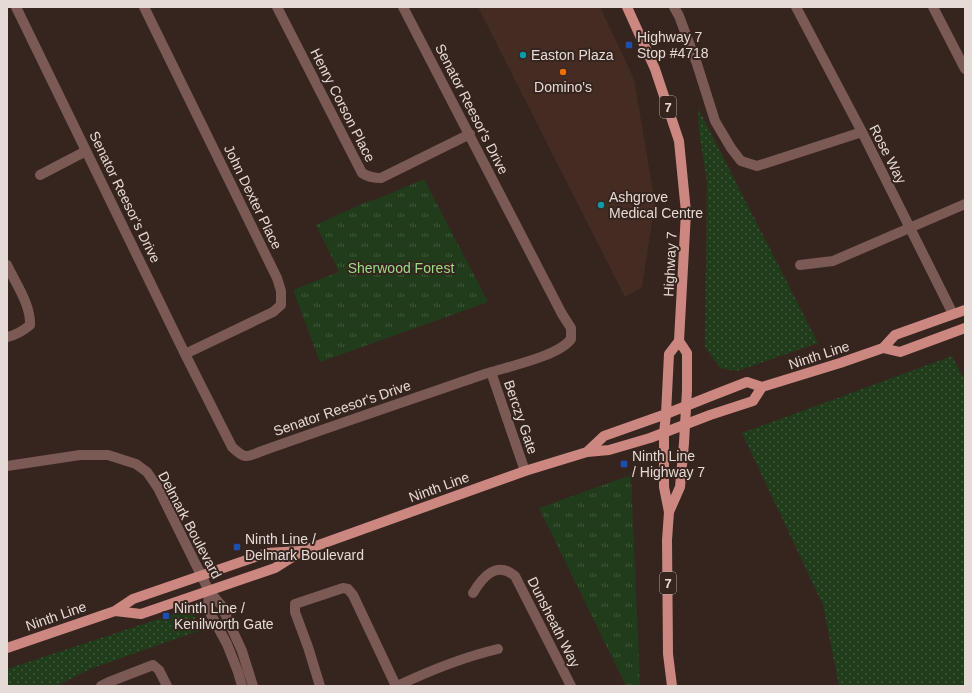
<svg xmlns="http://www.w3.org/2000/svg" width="972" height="693" font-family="Helvetica,sans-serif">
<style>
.built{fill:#442c23}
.grass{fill:url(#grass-dots)}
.park{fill:url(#park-tufts)}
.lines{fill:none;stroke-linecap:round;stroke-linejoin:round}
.minor{stroke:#7b5955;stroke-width:10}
.major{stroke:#cc8780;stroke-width:10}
.transit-dot{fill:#1a4fb4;stroke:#36251f;stroke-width:1.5}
.culture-dot{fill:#0f9aa8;stroke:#36251f;stroke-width:1.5}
.food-dot{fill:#e8710a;stroke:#36251f;stroke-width:1.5}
.labels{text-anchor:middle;stroke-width:4;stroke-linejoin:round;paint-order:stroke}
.shield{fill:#36251f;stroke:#b1a49f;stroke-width:1}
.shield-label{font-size:13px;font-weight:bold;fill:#e6dad6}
.poi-label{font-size:14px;fill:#e6dad6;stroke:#36251f;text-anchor:start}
.street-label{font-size:14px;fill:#e6dad6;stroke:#36251f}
.park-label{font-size:14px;fill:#99db88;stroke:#36251f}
</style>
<defs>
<pattern id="grass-dots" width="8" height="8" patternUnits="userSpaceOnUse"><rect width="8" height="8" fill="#213c1a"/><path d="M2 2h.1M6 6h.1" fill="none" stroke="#41583b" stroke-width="1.8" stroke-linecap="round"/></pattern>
<pattern id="park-tufts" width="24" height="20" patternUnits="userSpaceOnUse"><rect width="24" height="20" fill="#213c1a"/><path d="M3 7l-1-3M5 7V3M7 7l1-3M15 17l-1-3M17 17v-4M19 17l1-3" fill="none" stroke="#41583b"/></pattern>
</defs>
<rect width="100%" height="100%" fill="#36251f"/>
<path class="built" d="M478,7H600L634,79L655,203L642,287L625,297Z"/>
<path class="grass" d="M698,108L818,343L737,371L720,368L705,347L707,182L699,131Z
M952,356L965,381V686H839L823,605L742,433Z
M183,611L192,612L201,630L90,669L57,686H7V669Z"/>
<path class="park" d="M424,179L488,302L320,362L293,290L339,272L316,225L366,202L380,198Z
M631,475L640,686H626L539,508Z"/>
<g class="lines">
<path class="minor" d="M16,7L185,354L232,447C246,460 246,457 262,451C335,425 409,400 482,375C505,367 558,357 571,339V328L562,314L403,7
M144,7L277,278L281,291V305L273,312L185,354
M277,7L362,173C368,177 373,178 381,178L470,134
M674,7L679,16L697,64L715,121L731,148L741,161L757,166L862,132
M796,7L862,132L953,314
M933,7L965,69
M40,175L86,151
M7,265C16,284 31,305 30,325C22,332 16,335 7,337
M800,265L833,261L965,204
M491,372L525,471
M7,466L80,455H108L136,464L147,472L158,488L209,591L221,605L242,651L253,686
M209,591L208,609L227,644L238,672L242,686
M473,593C482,578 496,560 515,576L571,686
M101,686L109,682L153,665L159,670L167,686
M320,686L308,647L295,612V604L343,588L348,589L353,595L396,686
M397,686C429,671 463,657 498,649"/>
<path class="major" d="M627,7L655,69L679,141L686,212L679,341L687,353V390L684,443L680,487L669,512
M883,348L900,352L965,328
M587,452L604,436L666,414L711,396L747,382L762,387L840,363L883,348L895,335L965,310
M115,611L141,614L275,568L302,551L525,471L587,452L609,450L650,438L710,415L753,401L762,387
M7,648L115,611L133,599L267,553L300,551
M672,686L668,654L667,540L669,512L664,487V433L666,414L669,354L679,341"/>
</g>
<g class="transit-dot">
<rect x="625" y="41" width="8" height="8" rx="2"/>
<rect x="620" y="460" width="8" height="8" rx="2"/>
<rect x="233" y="543" width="8" height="8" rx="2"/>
<rect x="162" y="612" width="8" height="8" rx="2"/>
</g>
<g class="culture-dot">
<circle cx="523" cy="55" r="4"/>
<circle cx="601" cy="205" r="4"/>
</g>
<circle class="food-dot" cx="563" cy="72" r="4"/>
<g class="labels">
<g class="shield">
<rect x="660" y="96" width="16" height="22" rx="3"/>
<rect x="660" y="572" width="16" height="22" rx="3"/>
</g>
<g class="shield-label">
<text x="668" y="112">7</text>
<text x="668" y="588">7</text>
</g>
<g class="poi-label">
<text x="637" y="42">Highway 7<tspan x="637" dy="16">Stop #4718</tspan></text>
<text x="531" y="60">Easton Plaza</text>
<text x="563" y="92" text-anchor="middle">Domino's</text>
<text x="609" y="202">Ashgrove<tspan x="609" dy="16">Medical Centre</tspan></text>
<text x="632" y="461">Ninth Line<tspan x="632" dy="16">/ Highway 7</tspan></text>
<text x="245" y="544">Ninth Line /<tspan x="245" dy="16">Delmark Boulevard</tspan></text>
<text x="174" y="613">Ninth Line /<tspan x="174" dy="16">Kenilworth Gate</tspan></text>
</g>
<g class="street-label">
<text transform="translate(343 105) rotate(63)" y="5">Henry Corson Place</text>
<text transform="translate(472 109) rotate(63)" y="5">Senator Reesor's Drive</text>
<text transform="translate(888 154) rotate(63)" y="5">Rose Way</text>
<text transform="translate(125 197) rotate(64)" y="5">Senator Reesor's Drive</text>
<text transform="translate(253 197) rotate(64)" y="5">John Dexter Place</text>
<text transform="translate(670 264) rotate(-87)" y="5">Highway 7</text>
<text transform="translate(819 355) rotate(-18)" y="5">Ninth Line</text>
<text transform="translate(342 408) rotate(-19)" y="5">Senator Reesor's Drive</text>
<text transform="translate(521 417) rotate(71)" y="5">Berczy Gate</text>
<text transform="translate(439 487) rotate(-20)" y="5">Ninth Line</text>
<text transform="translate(190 525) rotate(62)" y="5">Delmark Boulevard</text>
<text transform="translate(56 616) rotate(-19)" y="5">Ninth Line</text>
<text transform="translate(554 622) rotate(63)" y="5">Dunsheath Way</text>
</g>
<g class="park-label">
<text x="401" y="273">Sherwood Forest</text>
</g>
</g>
<rect width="972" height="693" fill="none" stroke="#e6dad6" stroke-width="16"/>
</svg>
